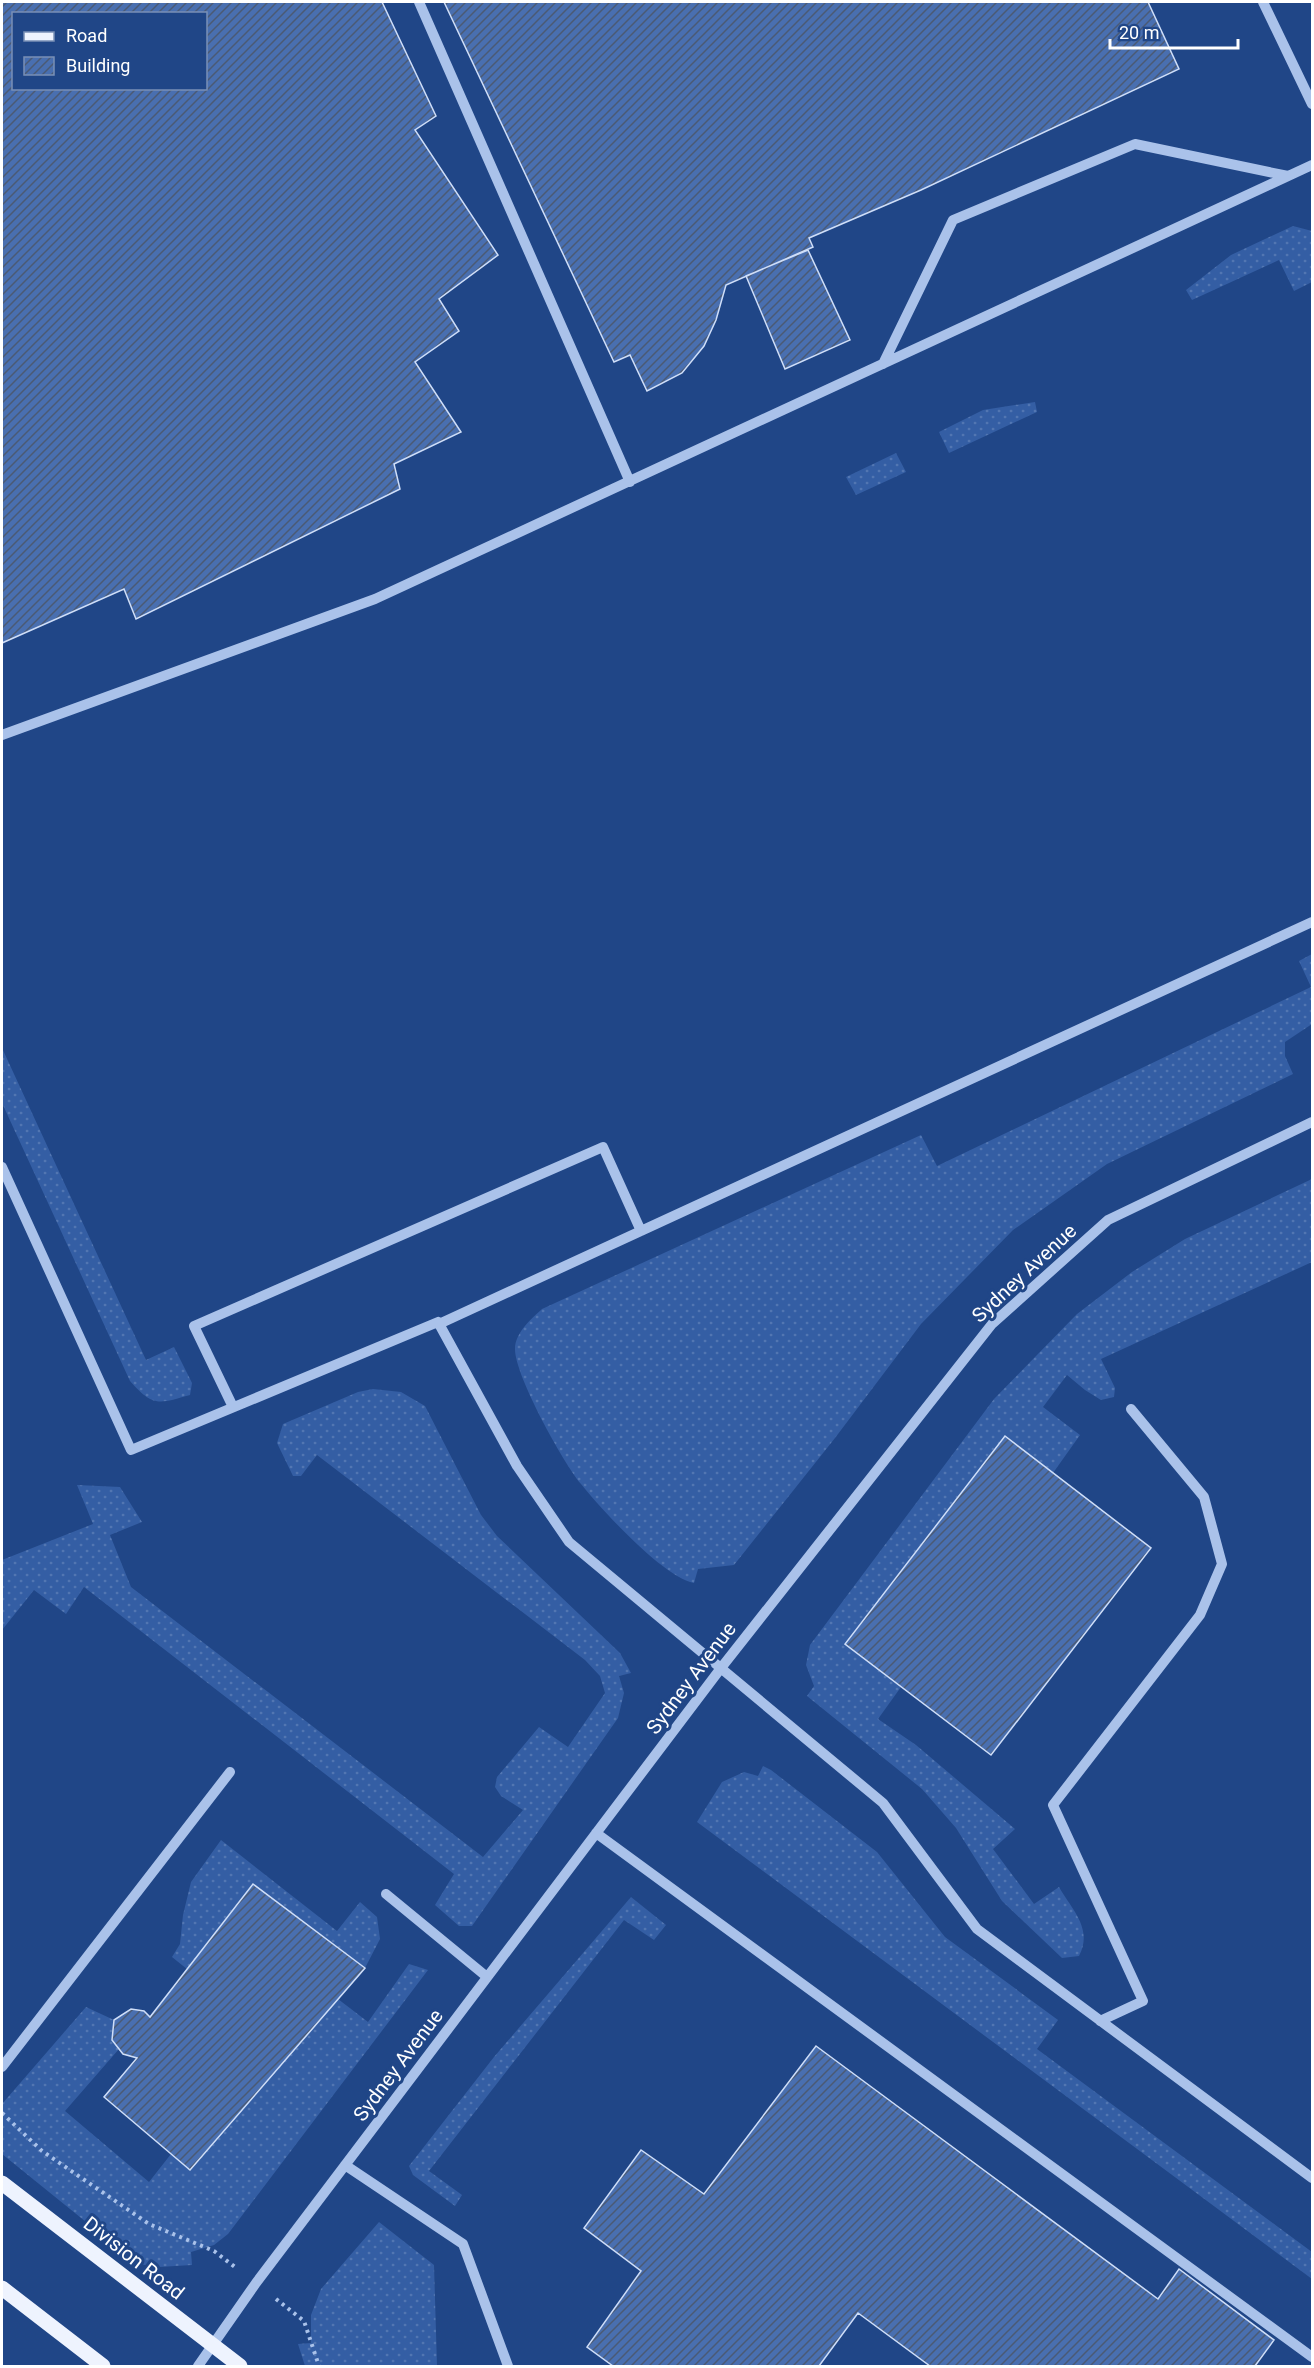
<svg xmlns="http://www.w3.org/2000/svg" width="1314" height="2368" font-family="Roboto,sans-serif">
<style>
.grass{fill:url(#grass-dots)}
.building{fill:url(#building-hatch);stroke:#cfdef8;stroke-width:1.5;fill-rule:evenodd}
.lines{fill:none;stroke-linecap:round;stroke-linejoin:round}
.path{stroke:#aac2ea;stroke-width:4;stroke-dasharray:3 4.5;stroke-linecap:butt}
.minor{stroke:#aac2ea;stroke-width:10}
.major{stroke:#eef3fe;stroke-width:15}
.labels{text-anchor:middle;stroke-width:6;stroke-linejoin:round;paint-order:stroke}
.street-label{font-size:20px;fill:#fff;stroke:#204687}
</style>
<defs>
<pattern id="grass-dots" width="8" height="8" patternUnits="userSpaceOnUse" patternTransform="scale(1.5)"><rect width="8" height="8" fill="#345ea4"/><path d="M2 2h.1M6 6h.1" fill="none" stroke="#5276b2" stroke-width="1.8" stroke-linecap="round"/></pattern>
<pattern id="building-hatch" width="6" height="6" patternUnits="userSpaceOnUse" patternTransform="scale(1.5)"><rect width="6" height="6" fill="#496fb0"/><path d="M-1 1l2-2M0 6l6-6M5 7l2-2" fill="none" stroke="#4b5a74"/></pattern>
</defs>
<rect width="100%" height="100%" fill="#204687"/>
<path class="grass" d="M1293,226L1312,231V282L1294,291L1279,260L1192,300L1186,290L1231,255Z
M1035,402L1037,412L949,453L939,432L983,410Z
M896,453L906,472L856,495L846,477Z
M1312,954V1024L1285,1042V1056L1293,1074L1107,1164L1013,1230L921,1324L835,1438L734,1565L698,1569L694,1583C663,1577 602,1510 581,1484C563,1462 515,1376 515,1349C515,1333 531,1319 542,1309L921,1135L937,1166L1311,987L1299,961Z
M2,1048L146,1360L174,1347L192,1383L190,1395C158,1404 153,1407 130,1381L2,1103Z
M1312,1179V1262L1101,1359L1115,1388L1114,1397L1101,1400L1085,1390L1067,1375L1043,1407L1080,1435L1053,1473L1005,1437L846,1644L901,1687L878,1719L916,1745L1015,1829L993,1849L1034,1904L1059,1887C1073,1911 1093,1929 1079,1956L1062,1958L1002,1901L956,1828L922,1789L807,1696L814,1686L806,1665L810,1645L994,1399L1077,1314L1132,1272L1185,1239Z
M373,1389L401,1392L425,1406L481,1515L497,1536L620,1653L631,1673L619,1676L624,1693L618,1718L472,1926H459L435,1905L454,1874L84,1587L66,1614L34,1590L2,1630V1560L93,1524L77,1485L120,1487L142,1522L110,1535L131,1587L483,1857L523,1810L501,1796L495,1787L497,1777L539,1727L568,1747L605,1693L600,1676L585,1660L317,1455L301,1476H293L277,1443L283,1424L358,1392Z
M763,1766L771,1770L877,1852L945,1937L1058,2020L1037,2049L1312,2252V2279L697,1822L722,1782L744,1772L758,1776Z
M221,1840L337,1931L360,1902L377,1917L380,1939L365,1968L253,1884L187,1969L172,1957L180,1944L183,1915L191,1882Z
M631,1897L666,1925L654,1940L624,1920L429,2171L462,2195L455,2206L413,2175L409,2166L494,2057Z
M409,1964L428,1970L228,2234L214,2245L191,2252L192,2265L159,2267L138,2264L2,2154V2104L86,2007L114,2020L112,2040L119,2049L65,2111L149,2182L171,2154L191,2169L338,1999L368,2022Z
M379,2222L434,2265L437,2366H305L298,2344L311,2343V2315L321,2289Z"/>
<path class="building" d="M2,2H382L436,116L415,130L498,255L439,299L459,331L415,362L461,432L394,464L400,489L136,619L124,589L2,643ZM14,14H206V88H14Z
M444,2H1148L1179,69L921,190L809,238L813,247L726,285L716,320L704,346L682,373L647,391L630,355L614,362Z
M808,250L850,340L785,369L746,276Z
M1005,1436L1151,1548L991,1755L845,1644Z
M253,1884L365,1968L190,2170L104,2097L137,2058L123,2054L112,2040L114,2020L131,2009L144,2011L150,2017Z
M816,2046L1158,2299L1179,2269L1274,2340L1255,2366H930L858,2313L819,2366H613L587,2347L641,2271L584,2228L641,2150L704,2194Z"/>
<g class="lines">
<path class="path" d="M2,2113L42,2151L149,2224L214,2251L235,2267
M276,2299L304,2321L319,2366"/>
<path class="minor" d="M419,2L630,482
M1263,2L1312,104
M883,364L953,220L1135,144L1288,176
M2,735L375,599L1312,165
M2,1167L131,1450L438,1322L517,1466L569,1542L883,1803L977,1929L1312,2178
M439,1324L1312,922
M233,1407L194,1326L603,1147L641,1231
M596,1833L1312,2357
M386,1894L487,1977
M1100,2021L1143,2001L1053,1805L1200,1615L1222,1564L1204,1497L1131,1409
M2,2067L230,1772
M345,2165L463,2244L508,2366
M198,2366L256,2283L721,1668L992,1324L1108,1220L1312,1122"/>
<path class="major" d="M2,2183L240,2366
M2,2288L103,2366"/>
</g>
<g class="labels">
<g class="street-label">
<text transform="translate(1024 1273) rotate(-43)" y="7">Sydney Avenue</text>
<text transform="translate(691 1678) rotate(-53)" y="7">Sydney Avenue</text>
<text transform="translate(398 2065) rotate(-53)" y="7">Sydney Avenue</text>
<text transform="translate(134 2258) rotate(38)" y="7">Division Road</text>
</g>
</g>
<rect width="1314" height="2368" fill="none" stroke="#ffffff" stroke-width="6"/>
<rect x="12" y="12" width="195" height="78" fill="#204687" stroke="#7990b7" stroke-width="1.5"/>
<rect x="24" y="32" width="30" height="9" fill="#eef3fe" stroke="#7990b7" stroke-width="1.5"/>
<text x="66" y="42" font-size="18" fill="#ffffff">Road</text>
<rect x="24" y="57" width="30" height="18" fill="url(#building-hatch)" stroke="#7990b7" stroke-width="1.5"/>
<text x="66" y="72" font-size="18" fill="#ffffff">Building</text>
<path d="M1110 39v9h128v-9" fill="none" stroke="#ffffff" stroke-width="3"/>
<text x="1119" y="39" font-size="18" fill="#ffffff" stroke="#204687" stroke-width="4.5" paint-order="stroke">20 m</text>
</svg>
